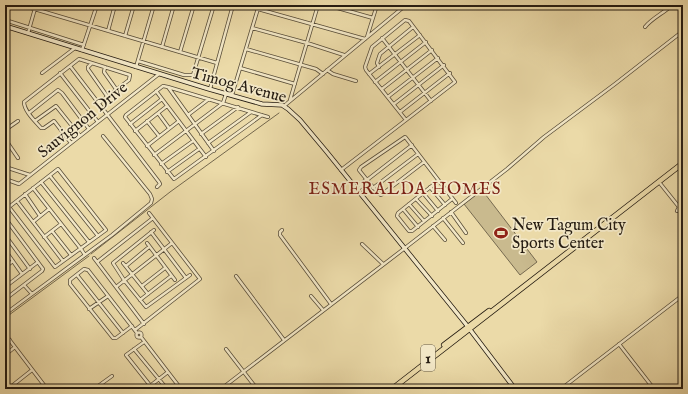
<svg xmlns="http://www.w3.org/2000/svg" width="688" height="394" font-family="'IM FELL English',serif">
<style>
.green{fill:#c9ba8e;stroke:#766a50}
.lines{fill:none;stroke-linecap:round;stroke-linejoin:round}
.stream{stroke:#73674d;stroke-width:1}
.street-casing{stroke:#564b37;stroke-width:4}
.secondary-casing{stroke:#241b11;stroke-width:5}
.highway-casing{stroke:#241b11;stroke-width:6}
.street{stroke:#f2e7c6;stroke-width:2.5}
.secondary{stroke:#f2e7c6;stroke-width:3.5}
.highway{stroke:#ebdaa8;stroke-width:4.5}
.labels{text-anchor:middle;stroke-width:3.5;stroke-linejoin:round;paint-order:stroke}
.shield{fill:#f2e7c6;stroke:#625847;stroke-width:1}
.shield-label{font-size:15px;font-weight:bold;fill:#241b11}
.street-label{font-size:16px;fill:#241b11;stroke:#f2e7c6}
.poi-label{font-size:16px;fill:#241b11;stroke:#f2e7c6;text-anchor:start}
.neighbourhood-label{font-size:17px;letter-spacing:1px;fill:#7a1f14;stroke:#f2e7c6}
</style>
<rect width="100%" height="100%" fill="#ebdaa8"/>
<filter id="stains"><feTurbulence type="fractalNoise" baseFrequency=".005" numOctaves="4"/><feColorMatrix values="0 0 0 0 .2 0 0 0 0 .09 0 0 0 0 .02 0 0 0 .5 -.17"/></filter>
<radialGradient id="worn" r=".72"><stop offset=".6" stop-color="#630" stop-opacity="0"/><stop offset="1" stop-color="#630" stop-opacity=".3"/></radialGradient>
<path class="green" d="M482,190L537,262L520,275L464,204Z"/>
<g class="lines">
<path class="stream" d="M91,254L170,192L279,113
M5,318L89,256"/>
<g class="street-casing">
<path id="street" d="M21,5L217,63
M89,5L96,7
M327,5L373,18
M643,6L645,5
M258,9L365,39
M5,20L84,45
M405,20L409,21L455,82L406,120L366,70L365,67L372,47Z
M645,27C652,18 664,13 672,5
M252,28L307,43L344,55
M108,31L115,5
M28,33L36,5
M125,36L134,5
M367,37L377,5
M382,38L431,101
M162,47L174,5
M246,49L316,69L323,74
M82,50L97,5
M180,52L194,5
M138,61L184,75H193L214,5
M92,63L88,67V69L107,96
M70,66L159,182L160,184L157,187
M105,67L104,72L116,89
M136,67L154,5
M379,67L377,63L380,54L413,27
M240,68L295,84
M327,70L333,74L356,81
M42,73L75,48
M60,73L98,122
M369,74L420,35
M375,82L426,42
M168,87L214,151
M210,89L233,5
M382,89L432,50
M156,91L206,157
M232,95L259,5
M389,96L438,58
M290,100L318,5
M394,104L444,65
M284,106L406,5
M400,112L450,73
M29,113L58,90L62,93L89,129
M158,113L169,128
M188,115L209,99
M262,115L174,179L125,117L126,115L163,86L168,87L268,117
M35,121L56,106L80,136
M147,121L159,136
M130,124L162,99
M5,130L18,121
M135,131L167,106
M201,134L238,107
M5,139L18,158
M71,143L54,121L44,128H41C35,121 24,111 24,102L79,59L130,75L129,80L99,103
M208,143L251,112
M412,145L367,180L359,170L361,167L405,137L406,138L456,203
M147,146L179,121
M154,155L223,103L226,94
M161,164L193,141
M5,167L30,175
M58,169L106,230L55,267L9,207Z
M341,170L406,120
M167,172L199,149
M50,176L98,236
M5,179L19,184L159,74
M367,180L378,193L381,195L424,162
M438,181L398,213L397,216L409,231H412L452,199
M41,182L89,242
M659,182L679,207L677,211
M430,187L445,205
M33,188L81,249L85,255
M355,188L367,179
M373,188L418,154
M357,190L368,181
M423,193L438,211
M25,194L40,216
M416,199L432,216
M17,201L63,261
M409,204L424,221
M679,207L683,206
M403,209L418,227
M451,212L466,233
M5,218L43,269L42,271L8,297L5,298
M443,218L463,243
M33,222L49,209
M433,226L445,240
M154,230L113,263L124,280L146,307L190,275
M282,230L280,232V235L331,304
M52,231L71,255
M151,232L186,278
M5,235L30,269
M44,237L61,224
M147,243L175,280
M362,244L383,264
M5,250L22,274
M94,258L144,324
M97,262L153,218
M123,263L148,294
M126,266L149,247
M5,267L13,261
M77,275L123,333
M236,276L284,340
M5,281L8,285
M24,285L32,294
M142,286L165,268
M5,287L38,262
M116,287L172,243
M311,296L323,310
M140,300L171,276
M89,309L108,296
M5,314L112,235L151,203L152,199L150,194L103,136
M132,326L116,338H113L70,284V280L84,269L88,270L137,333
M135,330L200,279L149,213
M136.5 335a2.5 2.5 0 1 1 5 0a2.5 2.5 0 1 1-5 0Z
M5,334L47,389
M141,337L181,389
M144,342L126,355L153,389
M619,344L654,389
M5,345L10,340
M134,349L167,389
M226,349L257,389
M5,355L15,347
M150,386L168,372
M8,389L32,370
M94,389L112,376
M221,389L405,248L507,169L544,137L615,84L683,31
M561,389L683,295"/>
</g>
<g class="secondary-casing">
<path id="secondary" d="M5,26L209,89L262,104L282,105L288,109L300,120L326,151L465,323L515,389"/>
</g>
<g class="highway-casing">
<path id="highway" d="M444,345L489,311
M392,389L683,163"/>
</g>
<use href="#street" class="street"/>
<use href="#secondary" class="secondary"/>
<use href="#highway" class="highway"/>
</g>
<defs>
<g id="stadium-bare" transform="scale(1.08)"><path d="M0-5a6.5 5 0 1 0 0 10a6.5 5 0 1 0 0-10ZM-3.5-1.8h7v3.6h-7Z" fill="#8f2418" stroke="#f2e7c6" stroke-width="2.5" paint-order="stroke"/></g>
</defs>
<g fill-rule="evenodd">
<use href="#stadium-bare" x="501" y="233"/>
</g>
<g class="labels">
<rect class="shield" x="421" y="345" width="14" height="26" rx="3"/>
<g class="shield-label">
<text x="428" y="363">1</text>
</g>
<g class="street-label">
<text transform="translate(239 84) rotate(15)" y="6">Timog Avenue</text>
<text transform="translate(82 119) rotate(-39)" y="6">Sauvignon Drive</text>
</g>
<g class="poi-label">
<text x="512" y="230">New Tagum City<tspan x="512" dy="18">Sports Center</tspan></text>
</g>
<g class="neighbourhood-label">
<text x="405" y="194">ESMERALDA HOMES</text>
</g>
</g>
<rect width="688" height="394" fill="none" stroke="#ebdaa8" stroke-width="20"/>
<rect x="6" y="6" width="676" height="382" fill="none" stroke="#241b11" stroke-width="2"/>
<rect x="10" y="10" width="668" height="374" fill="none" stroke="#241b11"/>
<rect width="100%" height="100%" filter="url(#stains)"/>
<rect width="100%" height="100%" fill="url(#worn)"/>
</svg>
